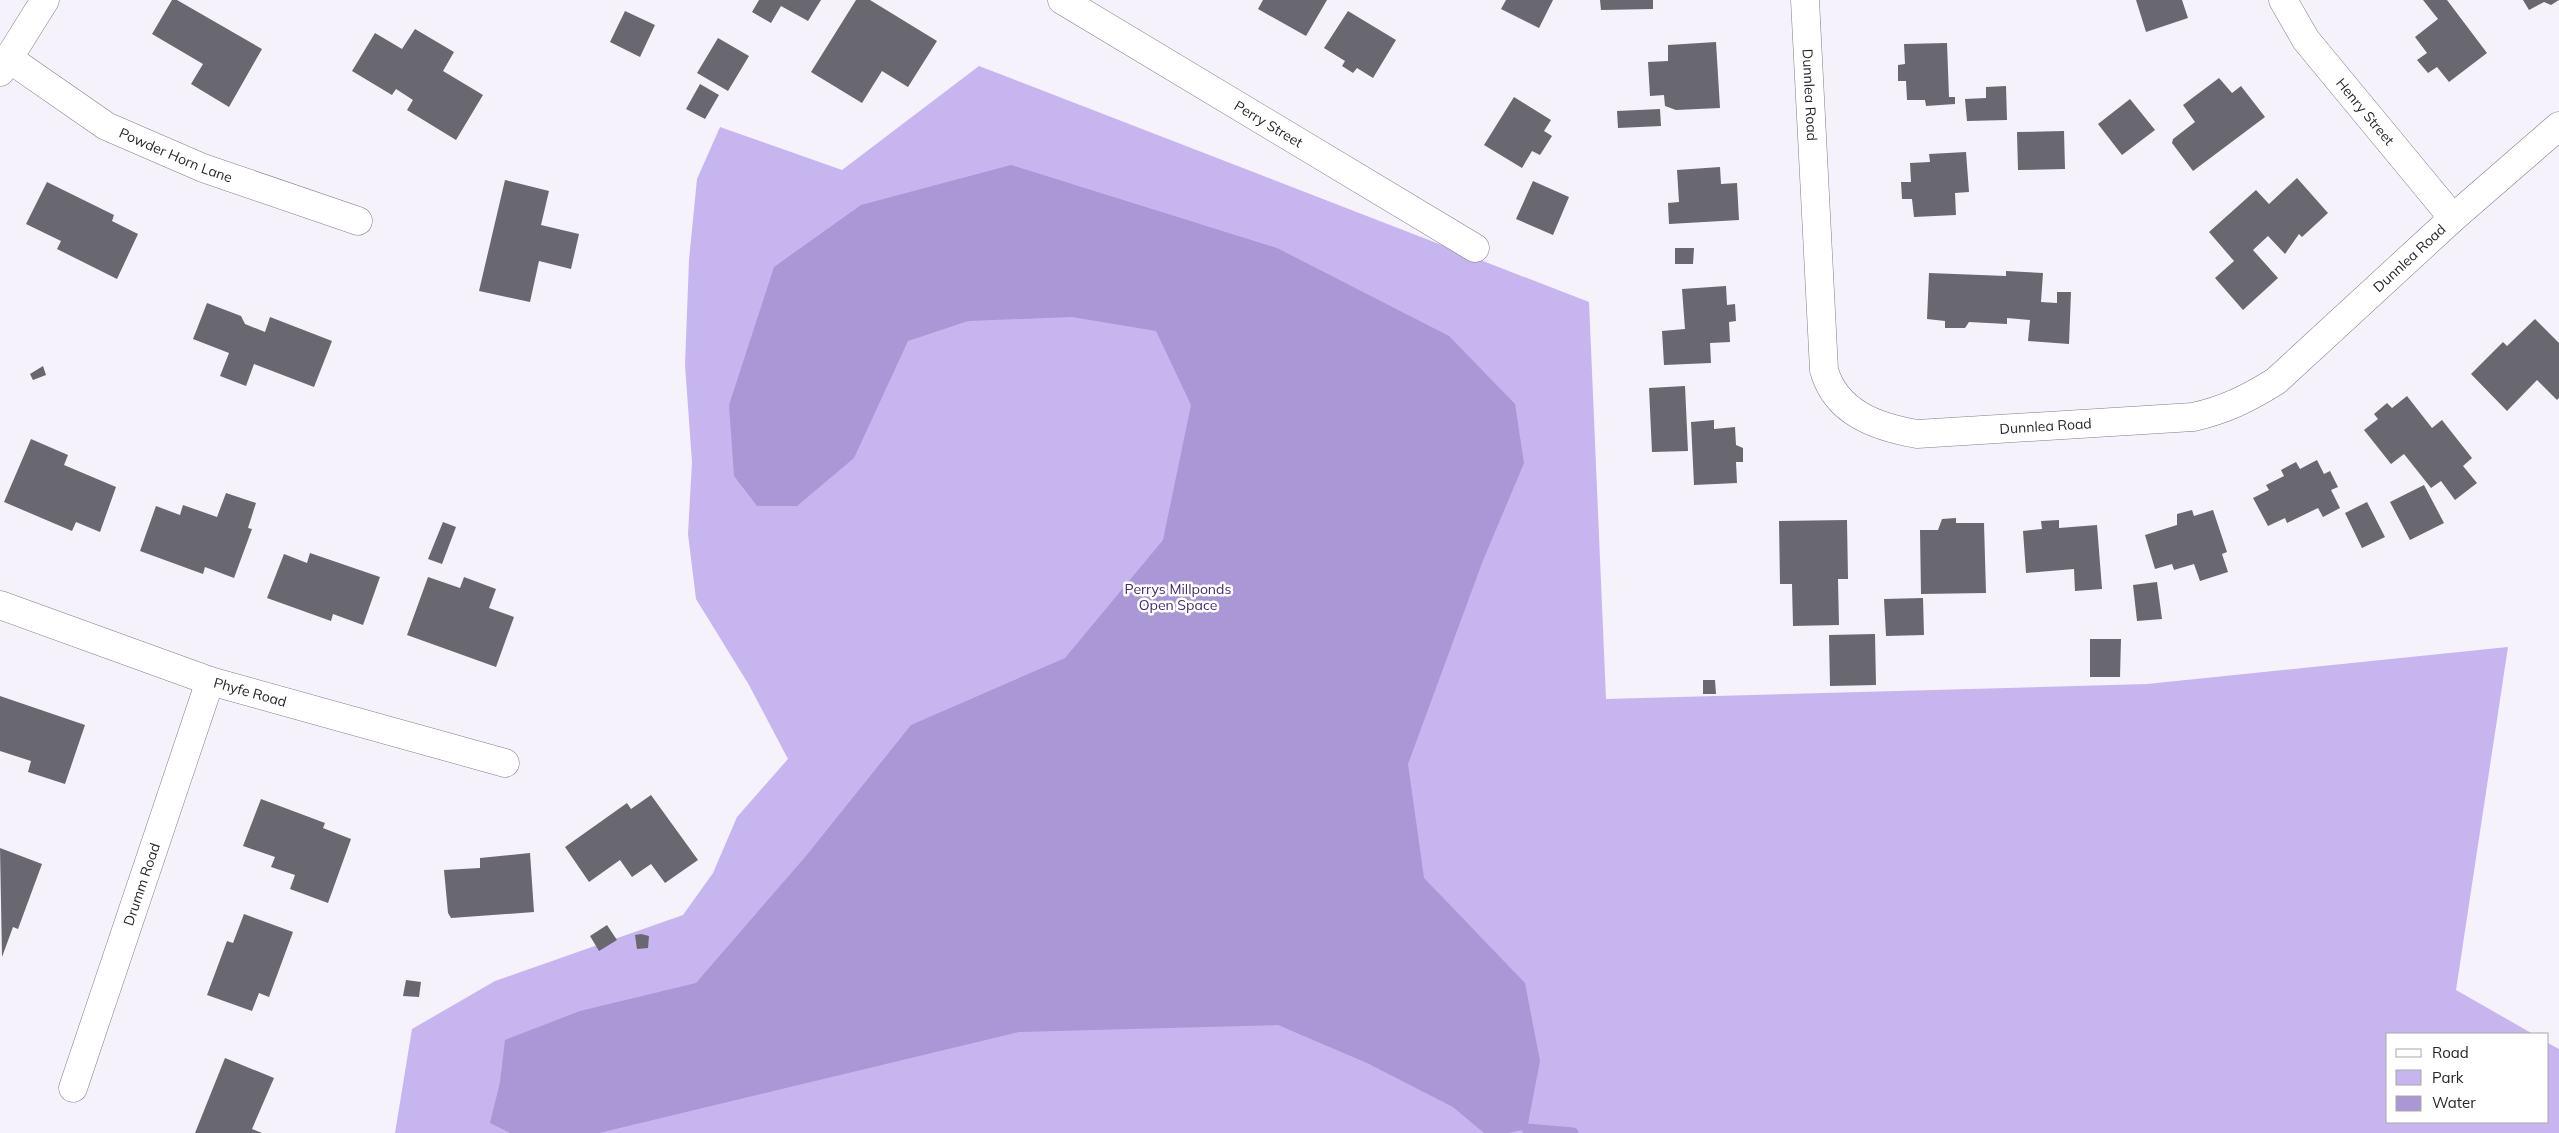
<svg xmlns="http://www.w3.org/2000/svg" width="2559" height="1133" font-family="Mulish,sans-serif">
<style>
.green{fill:#c7b5f0}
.water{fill:#aa97d5}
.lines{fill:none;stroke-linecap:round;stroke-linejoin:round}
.stream{stroke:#aa97d5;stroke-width:11}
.building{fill:#696770}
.minor-casing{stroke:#807e87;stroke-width:29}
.secondary-casing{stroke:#807e87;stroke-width:29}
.minor{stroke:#fff;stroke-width:28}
.secondary{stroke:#fff;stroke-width:28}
.labels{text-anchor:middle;stroke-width:5;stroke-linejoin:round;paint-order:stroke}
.street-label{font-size:14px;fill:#272629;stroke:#fff}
.park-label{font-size:14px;fill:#452871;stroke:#fff}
</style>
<rect width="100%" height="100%" fill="#f5f2fc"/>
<path class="green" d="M979,66L1589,302L1606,699L2147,684L2508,647L2456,990L2533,1034H2388V1122H2548V1043L2559,1049V1133H395L412,1029L495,981L683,915L713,873L737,817L788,759L749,685L696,599L688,534L692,462L685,365L689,260L697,179L720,127L842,170Z"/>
<path class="water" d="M1011,165L1277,248L1449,336L1515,404L1524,463L1482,563L1408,764L1424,878L1525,983L1540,1061L1527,1129L1508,1133H1484L1453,1107L1367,1063L1278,1025L1019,1032L599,1133H510L490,1123L500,1082L505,1040L580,1011L696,983L806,856L911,725L1065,658L1163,540L1191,405L1156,331L1072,317L968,321L908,341L854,458L797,506H757L734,476L729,405L774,267L861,205Z"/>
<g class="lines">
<path class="stream" d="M1527,1129L1573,1133"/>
</g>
<path class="building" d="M172,0H177L262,49L229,107L191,84L203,64L152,34Z
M759,0H821L808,21L781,6L771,23L752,12Z
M856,0H870L937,41L908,87L882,71L862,103L811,72Z
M1263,0H1327L1306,36L1258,9Z
M1506,0H1553L1539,28L1501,9Z
M1600,0H1653V9L1601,10Z
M2136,0H2182L2188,18L2146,32Z
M2423,0H2447L2487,53L2449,82L2437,67L2428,73L2417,60L2427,53L2415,37L2438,19Z
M2523,0H2559L2551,5L2544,2L2529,10Z
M625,11L655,25L640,57L610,42Z
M1348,11L1396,40L1373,78L1357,68L1353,73L1342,66L1345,61L1324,48Z
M415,29L454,52L443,71L483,95L456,140L407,110L413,100L396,89L392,95L352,71L375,33L402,49Z
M718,38L749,56L728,91L697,73Z
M1716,42L1720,108L1676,110L1665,106L1664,95L1650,96L1648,62L1668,61V45Z
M1947,43L1949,97H1955V104L1926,106L1925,100H1907L1906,81H1898V65L1905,64L1904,44Z
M2219,78L2232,93L2241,86L2265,117L2193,171L2172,143L2173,139L2195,122L2183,105Z
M700,84L719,95L705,119L686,109Z
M2006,86L2007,120L1967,121L1965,99L1986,98V87Z
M1514,97L1551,120L1544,131L1552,136L1540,155L1532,151L1522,168L1484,145Z
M2130,99L2155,130L2122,155L2098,124Z
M1660,109L1661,126L1618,128L1617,111Z
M2064,131L2065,169L2018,170L2017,132Z
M1966,152L1969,192L1955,193L1956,215L1914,217L1912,199H1902L1901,182H1911L1910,163L1930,162L1929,154Z
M1720,167L1721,184L1737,183L1739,220L1669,224L1668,203L1679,202L1677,170Z
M2297,178L2328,213L2302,237L2299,234L2285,254L2268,236L2253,250L2278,278L2243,310L2215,278L2234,261L2209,232L2256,190L2269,204Z
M505,180L549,191L541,225L579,234L571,269L539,261L530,302L479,291Z
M1533,181L1569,197L1553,235L1516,219Z
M47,182L114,215L112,221L138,234L117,279L57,249L61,241L26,224Z
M1675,248H1694L1693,264H1675Z
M2006,271L2043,273L2041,302L2057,303V292H2071L2069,344L2028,341L2030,320L2007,318V324L1969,322L1965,328H1945V321L1927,319L1929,273L2006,276Z
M1726,286L1727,305L1735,304L1736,321L1729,322L1730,342L1710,343L1711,363L1664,365L1662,331L1685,329L1682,289Z
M207,303L241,316L245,324L265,332L270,317L332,341L314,387L254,364L246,386L220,376L229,353L193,339Z
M2535,319L2559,343V398L2557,400L2537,380L2507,411L2471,374L2503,342L2507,346Z
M43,366L46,375L33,380L30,374Z
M1685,386L1688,451L1652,452L1649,388Z
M2407,396L2432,428L2442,420L2472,458L2463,466L2477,483L2455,500L2441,481L2431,488L2404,454L2391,464L2364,430L2378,419L2374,414L2387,403L2392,408Z
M1714,420V429L1735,427L1736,445L1743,448V462H1736L1737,483L1694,485L1691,422Z
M31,439L68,455L64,465L116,487L100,532L76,522L72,531L4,502Z
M2317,460L2324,474L2330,471L2338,487L2331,490L2340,508L2323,517L2318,508L2287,523L2285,518L2268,526L2253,498L2269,490L2266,485L2284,476L2281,470L2296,462L2300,469Z
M2424,485L2444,523L2410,540L2390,502Z
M226,493L256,503L248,528L252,529L234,578L205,567L203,574L140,551L156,506L180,515L183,505L217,517Z
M2367,502L2385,537L2362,548L2345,513Z
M2192,510L2194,516L2213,510L2227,552L2222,554L2228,572L2200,581L2194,564L2174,570L2172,564L2155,569L2145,535L2177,525V514Z
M1956,518V523H1984L1986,593L1921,594L1920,530H1938L1942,519Z
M1847,520L1848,579H1838L1839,625L1793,626L1792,584H1780L1779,521Z
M2059,520V528L2097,525L2102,589L2075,591L2074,569L2026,573L2023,531L2042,529L2041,521Z
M443,522L456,527L442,564L428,559Z
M310,553L380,577L363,625L333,614L331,621L267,598L284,554L307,563Z
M428,577L460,588L464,577L496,589L489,608L514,617L496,667L407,635Z
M2157,582L2162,619L2137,621L2133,585Z
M1923,598L1924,635L1886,636L1884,599Z
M1875,634L1876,685L1830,686L1829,635Z
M2090,639H2121L2120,677H2090Z
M1703,680H1715L1716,694H1703Z
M0,696L85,725L65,784L28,772L31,761L0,751Z
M651,795L698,860L665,883L651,864L632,877L620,860L589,882L565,847L627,803L631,809Z
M261,799L325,823L323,828L351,839L328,903L290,889L295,875L271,867L275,857L243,846Z
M0,848L42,864L18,929L13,927L2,957Z
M530,853L534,912L451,918L448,913L444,870L480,868V858Z
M244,914L293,932L269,997L259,993L252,1011L207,995L227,941L233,943Z
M607,925L617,940L599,951L590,936Z
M641,934L649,936L648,948L637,949L635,935Z
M406,980L421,982L419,997L403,996Z
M225,1058L274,1078L252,1129L262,1133H195Z"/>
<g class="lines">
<g class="minor-casing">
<g id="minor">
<path id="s1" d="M1062,0L1475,248"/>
<path id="s2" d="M1805,0L1824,370C1836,413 1877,427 1917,434L2193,417C2225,410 2249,398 2276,381L2453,218L2559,126"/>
<path id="s3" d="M2283,0L2306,40L2453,218"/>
<path id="s4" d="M8,58L106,126L203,168L358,221"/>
<path id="s5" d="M0,605L210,681L505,763"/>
<path id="s6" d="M73,1088L210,681"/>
</g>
</g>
<g class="secondary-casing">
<path id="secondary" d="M0,72L45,0"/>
</g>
<use href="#minor" class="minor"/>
<use href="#secondary" class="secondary"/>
</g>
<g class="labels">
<g class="street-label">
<text dy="5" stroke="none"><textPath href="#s2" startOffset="95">Dunnlea Road</textPath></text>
<text dy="5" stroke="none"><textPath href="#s3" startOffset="139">Henry Street</textPath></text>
<text dy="5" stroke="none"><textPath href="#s1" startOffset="241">Perry Street</textPath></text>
<text dy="5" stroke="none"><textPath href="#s4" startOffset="195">Powder Horn Lane</textPath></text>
<text dy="5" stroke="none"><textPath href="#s2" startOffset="1039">Dunnlea Road</textPath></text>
<text dy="5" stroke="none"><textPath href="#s2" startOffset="619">Dunnlea Road</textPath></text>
<text dy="5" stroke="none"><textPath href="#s5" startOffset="265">Phyfe Road</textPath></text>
<text dy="5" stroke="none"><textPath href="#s6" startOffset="215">Drumm Road</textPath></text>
</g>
<g class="park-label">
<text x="1178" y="594">Perrys Millponds<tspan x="1178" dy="16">Open Space</tspan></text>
</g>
</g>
<rect x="2386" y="1033" width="162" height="90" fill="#ffffff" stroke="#a9a8a9"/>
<rect x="2396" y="1049" width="25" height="8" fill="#ffffff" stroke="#a9a8a9"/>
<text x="2432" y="1058" font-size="15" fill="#272629">Road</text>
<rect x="2396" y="1070" width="25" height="15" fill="#c7b5f0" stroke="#a9a8a9"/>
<text x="2432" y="1083" font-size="15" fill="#272629">Park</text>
<rect x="2396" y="1096" width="25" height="15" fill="#aa97d5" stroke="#a9a8a9"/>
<text x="2432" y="1108" font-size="15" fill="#272629">Water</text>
</svg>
